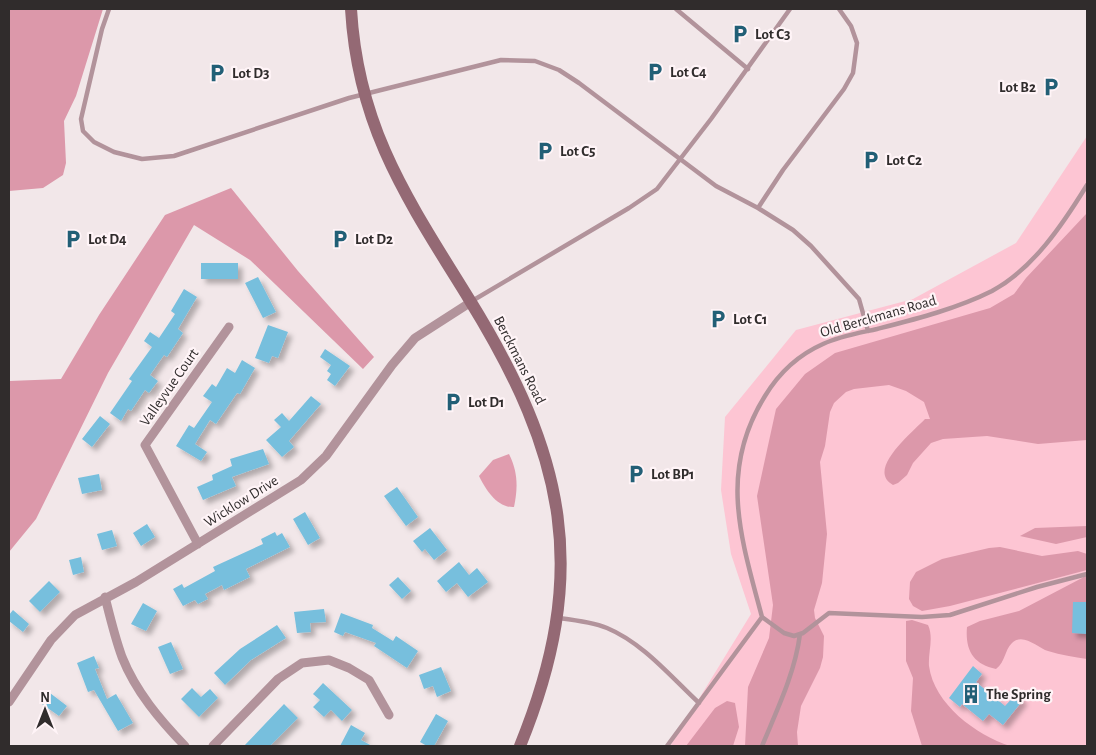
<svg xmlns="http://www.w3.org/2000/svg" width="1096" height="755" font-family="'Alegreya Sans',sans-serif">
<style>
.green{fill:#fdc5d3}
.forest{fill:#dc98aa}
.water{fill:#e09cae}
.building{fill:#77bfdd;filter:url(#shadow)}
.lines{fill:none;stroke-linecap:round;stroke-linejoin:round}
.service{stroke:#b2939b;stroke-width:4.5}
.minor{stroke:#b2939b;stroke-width:9}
.secondary{stroke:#946974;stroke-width:12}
.labels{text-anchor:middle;stroke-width:4.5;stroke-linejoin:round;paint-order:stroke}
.poi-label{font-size:15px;font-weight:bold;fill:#302c2c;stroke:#fff4f7;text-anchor:start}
.street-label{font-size:15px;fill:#302c2c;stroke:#fff4f7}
</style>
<defs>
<filter id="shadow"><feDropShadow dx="4.5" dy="4.5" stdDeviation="2.5" flood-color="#0004"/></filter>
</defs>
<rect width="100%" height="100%" fill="#f2e7e9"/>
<path class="green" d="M1087,136V746H670L751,614L731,554L721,490L725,417L796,330L913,299L1016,243Z"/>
<path class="forest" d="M9,9H103L76,96L64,121L66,163L63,175L43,188L9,191Z
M231,188L298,271L374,357L363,369L250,260L194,225L108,373L36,519L9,552V381L61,379L99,315L165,215Z
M1087,213V440L1038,444L987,436L943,439L931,443L913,463L907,475L898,483L893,485C865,470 914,431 925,419H930L924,402L906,391L889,385L854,389L846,392L834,403L830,412L825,446L820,462L827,534L822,583L814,610L815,618L824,636L823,657L820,668L801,706L797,732L798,746H745L748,687L769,638L773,605L757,496L776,409L805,374L835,353L990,308L1014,294L1026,278Z
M1087,526V537L1056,544L1020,536L1035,528Z
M1000,547L1042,556L1078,551L1087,554V570L950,606L922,611L913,606L909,599L910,582L916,572L942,559L989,548Z
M1087,573V659C1074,657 1061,655 1048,651C1038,648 1023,632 1012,643C1004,651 1006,661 996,669C973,664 965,650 967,627L980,621L1019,611L1082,578Z
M912,620L928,625C934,638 928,652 929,666C934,704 976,735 1010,746H922L911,711L913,678L906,661V621Z
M727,701L735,703L739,727L733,746H686L715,708Z"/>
<path class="water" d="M509,454C518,472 518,488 514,507C497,508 486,490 479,476L493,460Z"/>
<path class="building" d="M201,263H238V279H201Z
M258,277L276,312L263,318L245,283Z
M184,289L197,297L178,329L183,333L167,357L164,355L150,375L158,381L149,393L145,390L131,411L128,409L121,421L110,413L132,381L129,379L152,347L144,341L150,332L159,338L175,314L171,311Z
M268,325L288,332L278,358L272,356L269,363L255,358Z
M325,349L350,366L335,386L327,380L331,374L327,371L331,365L320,357Z
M242,360L255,368L240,394L237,393L216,424L210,420L195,444L207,452L201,461L176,446L189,425L194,428L212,402L203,396L212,384L216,387L227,368L235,373Z
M311,396L321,404L289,441L294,447L282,457L266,440L281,427L274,420L282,413L289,421Z
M100,416L110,424L92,447L82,439Z
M263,449L269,464L232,477L236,486L203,500L197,487L213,480L212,475L232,466L230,459Z
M99,474L102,490L82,494L78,478Z
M397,487L418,517L406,526L384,496Z
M305,512L320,538L308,545L293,519Z
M147,524L155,537L141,546L133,533Z
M430,528L447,550L434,560L425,549L422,552L413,541Z
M112,530L117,546L102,550L97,534Z
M275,532L277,536L282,533L290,547L246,569L250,577L224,590L222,585L205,594L208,599L198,604L195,600L183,606L173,589L182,584L184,588L215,571L213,567L263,544L261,539Z
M81,557L84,572L73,575L69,560Z
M459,562L469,575L477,568L488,582L468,597L457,583L446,592L437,581Z
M398,577L411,591L402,599L389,585Z
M49,581L60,592L40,612L29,601Z
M1073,602H1087V634L1072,633Z
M143,603L157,611L146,631L131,624Z
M324,609L326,622L310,623L311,632L297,633L294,612Z
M13,610L29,624L23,632L9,621V615Z
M341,613L373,625L372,628L393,641L396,636L418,651L407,668L374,646L376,643L345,632L343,636L334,632Z
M277,625L286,638L251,660L225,685L214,673L240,649Z
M171,642L183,669L170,674L158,647Z
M94,656L99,668L95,669L107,699L116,694L133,723L118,731L94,690L88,692L77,663Z
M973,666L982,674L976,682L1005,706L1016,694L1023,700L1003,725L989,714L983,721L962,704L960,707L949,698Z
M441,667L451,691L437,697L433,686L424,689L419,675Z
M323,683L352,710L342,721L331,710L324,717L313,707L320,700L313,694Z
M192,688L201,697L210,689L218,698L199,717L181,699Z
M50,693L67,706L59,716L42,704Z
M284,704L298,718L270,746H244Z
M436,714L448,721L434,746H427L420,742Z
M351,725L365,733L361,740L372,746H340Z"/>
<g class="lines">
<path class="service" d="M109,9L102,29L81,119L83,131L94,142L114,152L142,159L174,156L349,98L501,60L535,61L559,70L579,83L716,186L758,208L793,230L811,246L859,299L868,331
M676,9L748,69
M758,208L783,170L844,89L853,73L857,43L851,26L839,9
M472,301L629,208L657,189L711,119L790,9
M762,617L784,633L794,636L803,633L829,613L922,617L950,615L1037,587L1087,574
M558,618C574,620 592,622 607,628C643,643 671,677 699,703
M667,746L762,617C741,538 718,471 765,396C779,373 798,355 823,344C840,336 859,333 877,329C916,319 956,309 992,291C1033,269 1063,224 1087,185
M762,746C777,710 795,673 800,634"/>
<path class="minor" d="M198,544L145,445L229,327
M105,597C110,617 115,638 122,657C136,692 160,720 185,746
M9,702L51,640L75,615L136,582L301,480L326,456L392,365L415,338L471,302
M213,746L278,679L302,663L329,660L349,668L369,680L389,715"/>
<path class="secondary" d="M351,9C358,129 408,200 469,299C566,456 591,572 520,746"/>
</g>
<defs>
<g id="parking-bare" transform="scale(1.5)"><path d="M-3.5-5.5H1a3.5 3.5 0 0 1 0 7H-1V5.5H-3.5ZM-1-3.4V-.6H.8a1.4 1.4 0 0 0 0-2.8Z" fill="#225f76" stroke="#fff4f7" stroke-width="2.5" paint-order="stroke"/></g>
<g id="building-bare" transform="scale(1.5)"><path d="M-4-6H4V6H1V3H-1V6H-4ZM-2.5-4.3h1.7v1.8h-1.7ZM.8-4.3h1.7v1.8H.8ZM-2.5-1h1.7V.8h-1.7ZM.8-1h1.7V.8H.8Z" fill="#225f76" stroke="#fff4f7" stroke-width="2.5" paint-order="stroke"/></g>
</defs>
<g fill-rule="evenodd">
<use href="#parking-bare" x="740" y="34"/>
<use href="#parking-bare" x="655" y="72"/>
<use href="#parking-bare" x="217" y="73"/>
<use href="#parking-bare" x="1051" y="87"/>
<use href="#parking-bare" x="545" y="151"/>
<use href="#parking-bare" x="871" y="160"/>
<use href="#parking-bare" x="73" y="239"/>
<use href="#parking-bare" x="340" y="239"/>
<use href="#parking-bare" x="718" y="319"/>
<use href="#parking-bare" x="453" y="402"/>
<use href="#parking-bare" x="636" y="474"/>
<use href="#building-bare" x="971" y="694"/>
</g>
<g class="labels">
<g class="poi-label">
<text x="755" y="39">Lot C3</text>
<text x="670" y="77">Lot C4</text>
<text x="232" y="78">Lot D3</text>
<text x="1036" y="92" text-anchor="end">Lot B2</text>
<text x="560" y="156">Lot C5</text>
<text x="886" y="165">Lot C2</text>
<text x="88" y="244">Lot D4</text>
<text x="355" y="244">Lot D2</text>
<text x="733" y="324">Lot C1</text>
<text x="468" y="407">Lot D1</text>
<text x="651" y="479">Lot BP1</text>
<text x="986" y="699">The Spring</text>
</g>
<g class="street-label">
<text transform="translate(878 316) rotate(-16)" y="5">Old Berckmans Road</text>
<text transform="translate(520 360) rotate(63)" y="5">Berckmans Road</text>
<text transform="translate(169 387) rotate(-55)" y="5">Valleyvue Court</text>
<text transform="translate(241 501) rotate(-32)" y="5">Wicklow Drive</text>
</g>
</g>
<rect width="1096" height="755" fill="none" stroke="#302c2c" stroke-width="20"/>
<g transform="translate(45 710)" stroke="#fff4f7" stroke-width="4" paint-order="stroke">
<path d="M0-4L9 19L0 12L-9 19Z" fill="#302c2c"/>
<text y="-8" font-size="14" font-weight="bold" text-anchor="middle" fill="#302c2c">N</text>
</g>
</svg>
